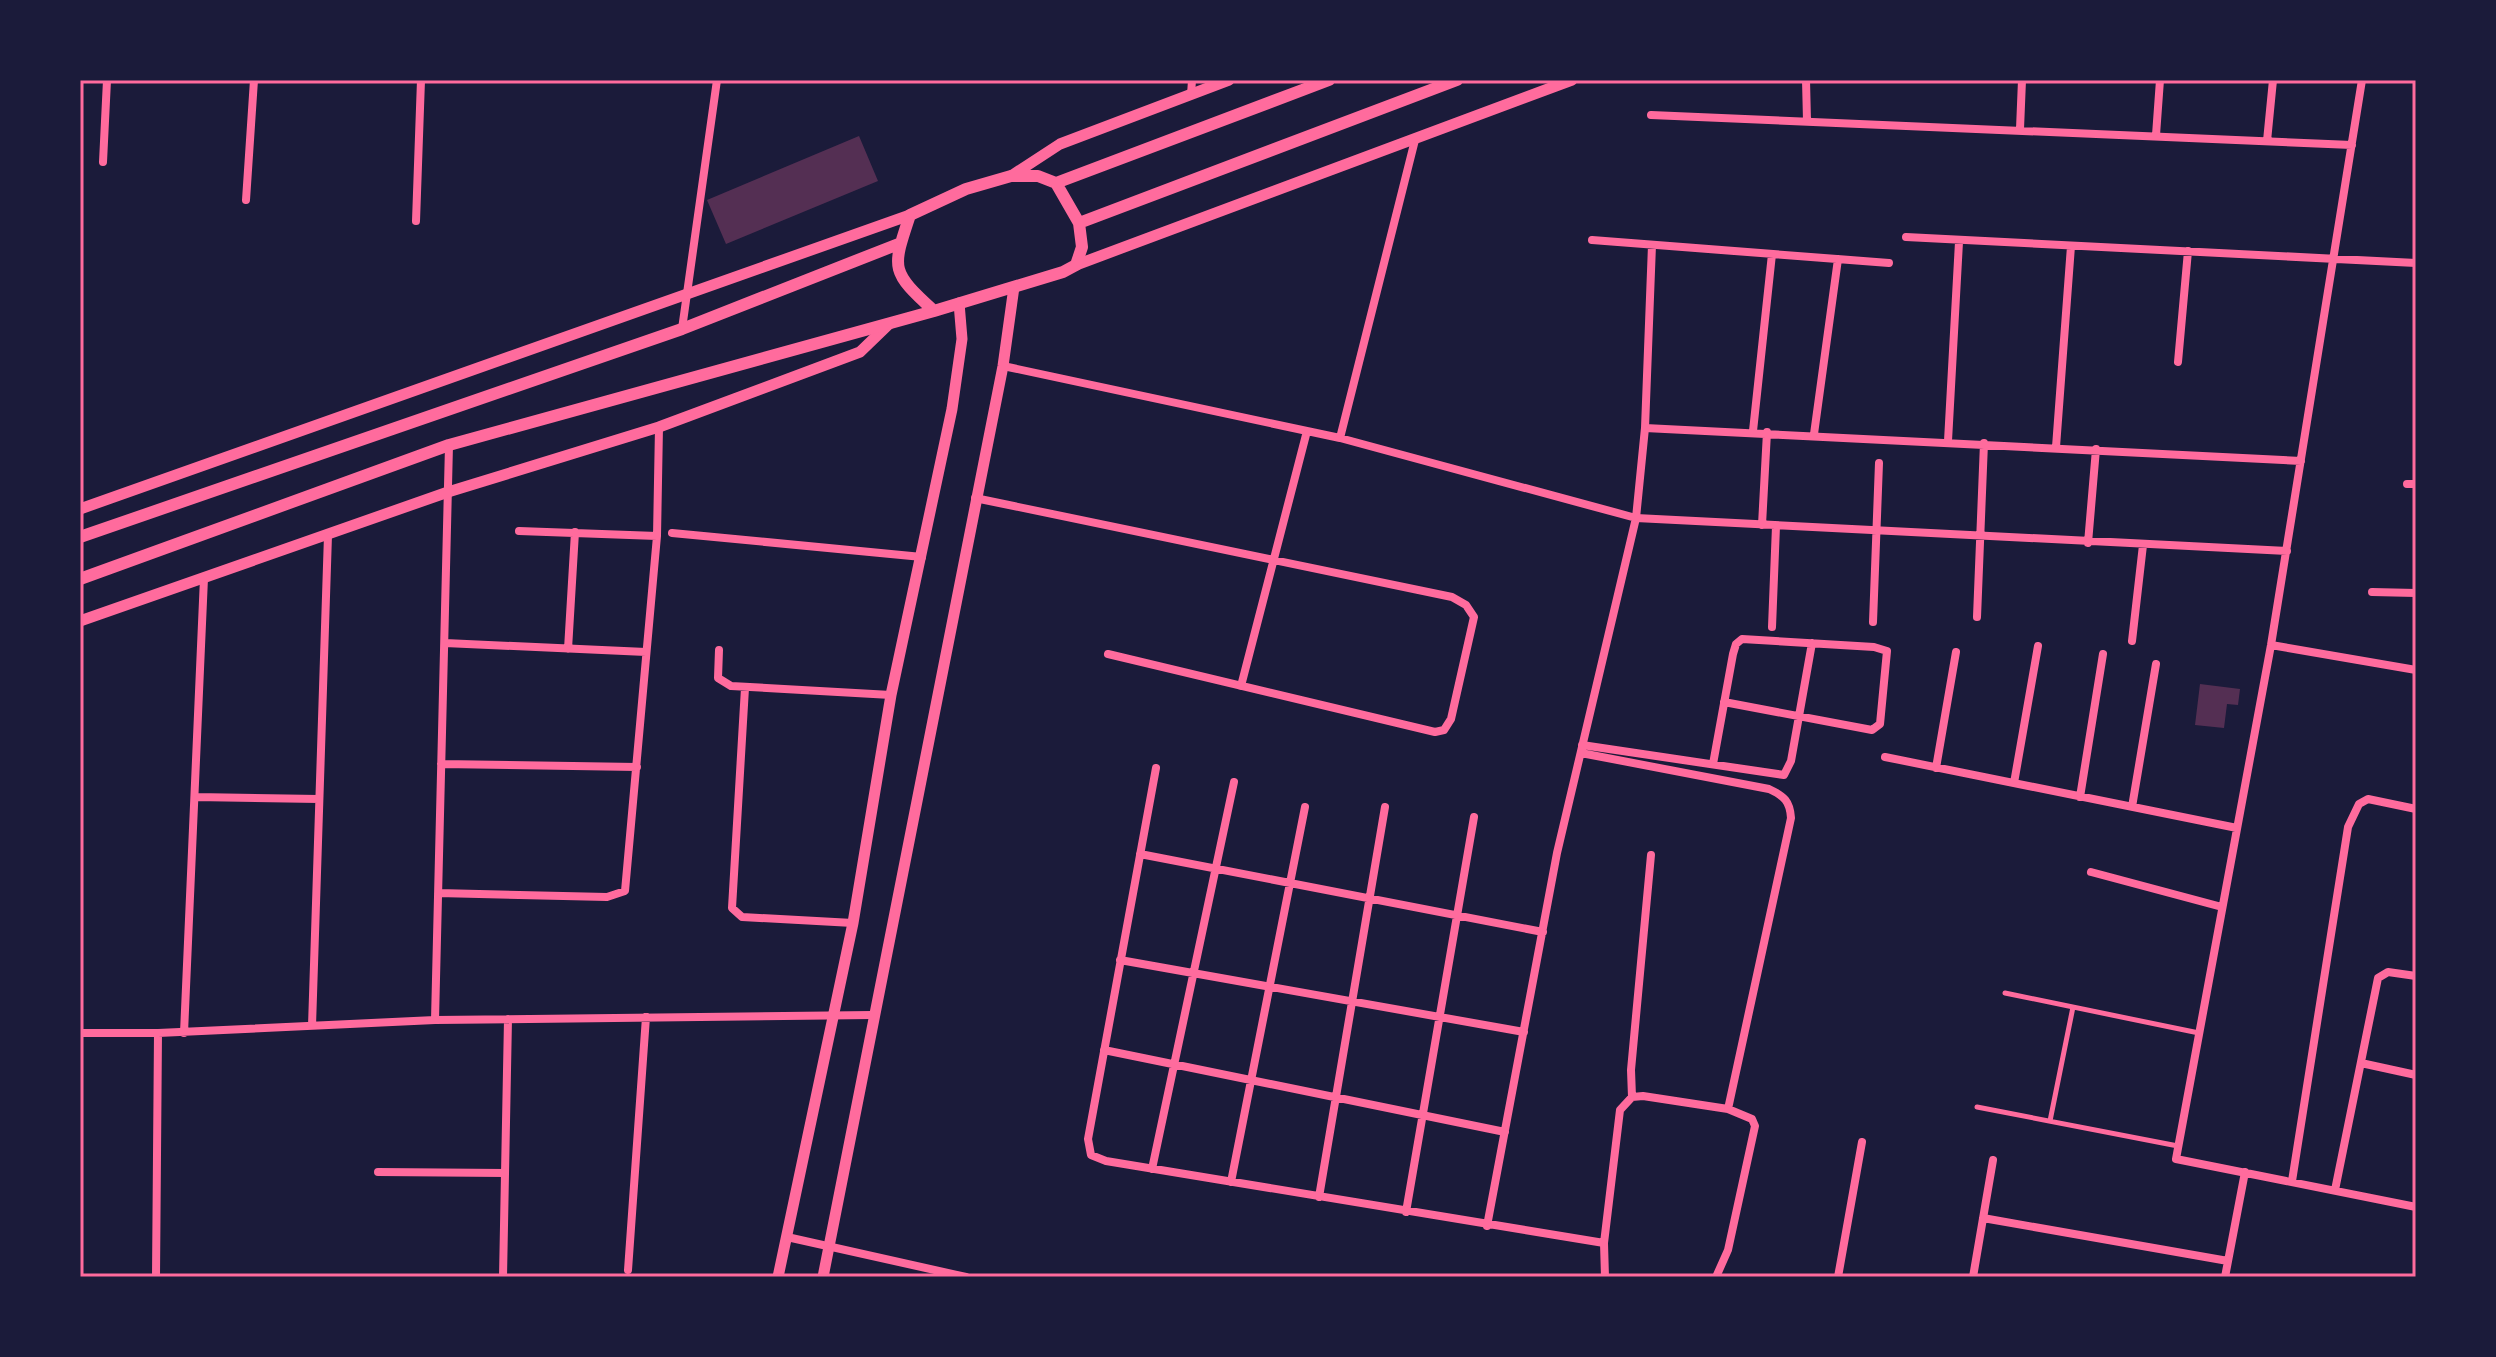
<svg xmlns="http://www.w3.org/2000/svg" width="2496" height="1357" font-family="Poppins,sans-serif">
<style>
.building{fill:#542f53}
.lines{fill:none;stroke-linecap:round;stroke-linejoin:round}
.service{stroke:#ff6b9d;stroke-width:5}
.minor{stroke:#ff6b9d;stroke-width:8}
.tertiary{stroke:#ff6b9d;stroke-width:11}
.secondary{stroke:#ff6b9d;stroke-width:12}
.neatline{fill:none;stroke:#ff6b9d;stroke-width:3}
</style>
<rect width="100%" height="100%" fill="#1b1b3a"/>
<path class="building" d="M859,136L878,181L726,244L707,200Z
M2200,684L2240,689L2238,705L2227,704L2224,728L2195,725Z"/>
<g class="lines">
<path class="service" d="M2005,993L2199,1033
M1977,1107L2178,1146
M2050,1121L2073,1007"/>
<path class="minor" d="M1806,80L1807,121
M2362,80L2271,645L2176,1159L2416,1207
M1191,95L1192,80
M1651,115L2352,145
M2020,129L2022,80
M2156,135L2160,80
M2267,141L2273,80
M103,162L107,80
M246,200L254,80
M416,221L421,80
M1906,237L2416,263
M1592,240L1889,263
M682,329L717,80
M2178,362L2188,251
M1003,366L1340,438L1636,518L2287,551
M1645,428L2301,461
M1753,431L1772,254
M1814,434L1838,259
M1340,438L1415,140
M1948,441L1959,242
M2056,447L2071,246
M2407,484H2416
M975,498L1452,597L1466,605L1474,617L1451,719L1444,730L1435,732L1108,654
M1762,525L1767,432
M519,531L657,536
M672,533L922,557
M2088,543L2096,449
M2372,592L2416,593
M1977,617L1984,443
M1873,622L1879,463
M1772,627L1776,526
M2132,641L2143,545
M445,643L646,652
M2271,645L2416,670
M568,649L575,532
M719,650L718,678L731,686L891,695
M1241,686L1307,431
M745,688L732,908L742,917L853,923
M1582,745L1784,775L1791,761L1812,643
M1581,753L1769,789C1784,796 1790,801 1791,818L1728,1109
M1885,757L2237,828
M441,764L637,767
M1713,764L1733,654L1736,644L1742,639L1874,647L1887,651L1880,724L1872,730L1724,702
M1156,768L1088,1139L1091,1155L1106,1161L1604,1243
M1936,768L1956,652
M2014,783L2038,646
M195,797L319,799
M2080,797L2103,654
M2132,807L2156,664
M1140,854L1543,932
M2091,872L2222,907
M438,893L607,897L625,891L657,536L659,427
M1120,960L1524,1032
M435,1020L449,445
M312,1026L328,535
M80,1033H158
M184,1033L204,578
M1104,1050L1505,1132
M2361,1063L2416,1075
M1632,1097L1631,1070L1651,855
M1152,1169L1234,782
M378,1172L505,1173
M2292,1181L2348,827L2359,804L2368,799L2416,809
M1231,1182L1305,807
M2335,1190L2378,978L2388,972L2416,976
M1319,1197L1385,807
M1406,1212L1474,817
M1983,1218L2228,1261
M1487,1226L1557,853L1636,518L1645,428L1652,245
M787,1237L966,1277
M628,1270L646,1017
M156,1277L158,1033L435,1020L872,1015
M503,1277L508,1019
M1605,1277L1604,1243L1620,1110L1632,1097L1643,1096L1728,1109L1752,1119L1755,1126L1728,1250L1716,1277
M1838,1277L1862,1142
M1973,1277L1993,1160
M2225,1277L2245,1172"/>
<path class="tertiary" d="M1011,176L1060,144L1229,80
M1076,265L1572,80
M80,509L910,215
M80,621L448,492L659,427L860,352L889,324
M778,1277L853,923L891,695L952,409L962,339L959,303
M823,1277L1003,366L1014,287"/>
<path class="secondary" d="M1011,176H1038L1056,183L1079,223L1082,247L1076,265L1063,272L934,311C890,271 892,269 910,215L966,189Z
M1056,183L1329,80
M1079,223L1457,80
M80,537L682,329L901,243
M80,579L449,445L934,311"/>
</g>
<rect width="2496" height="1357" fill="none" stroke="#1b1b3a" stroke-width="164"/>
<rect x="82" y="82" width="2332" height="1193" class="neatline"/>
</svg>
